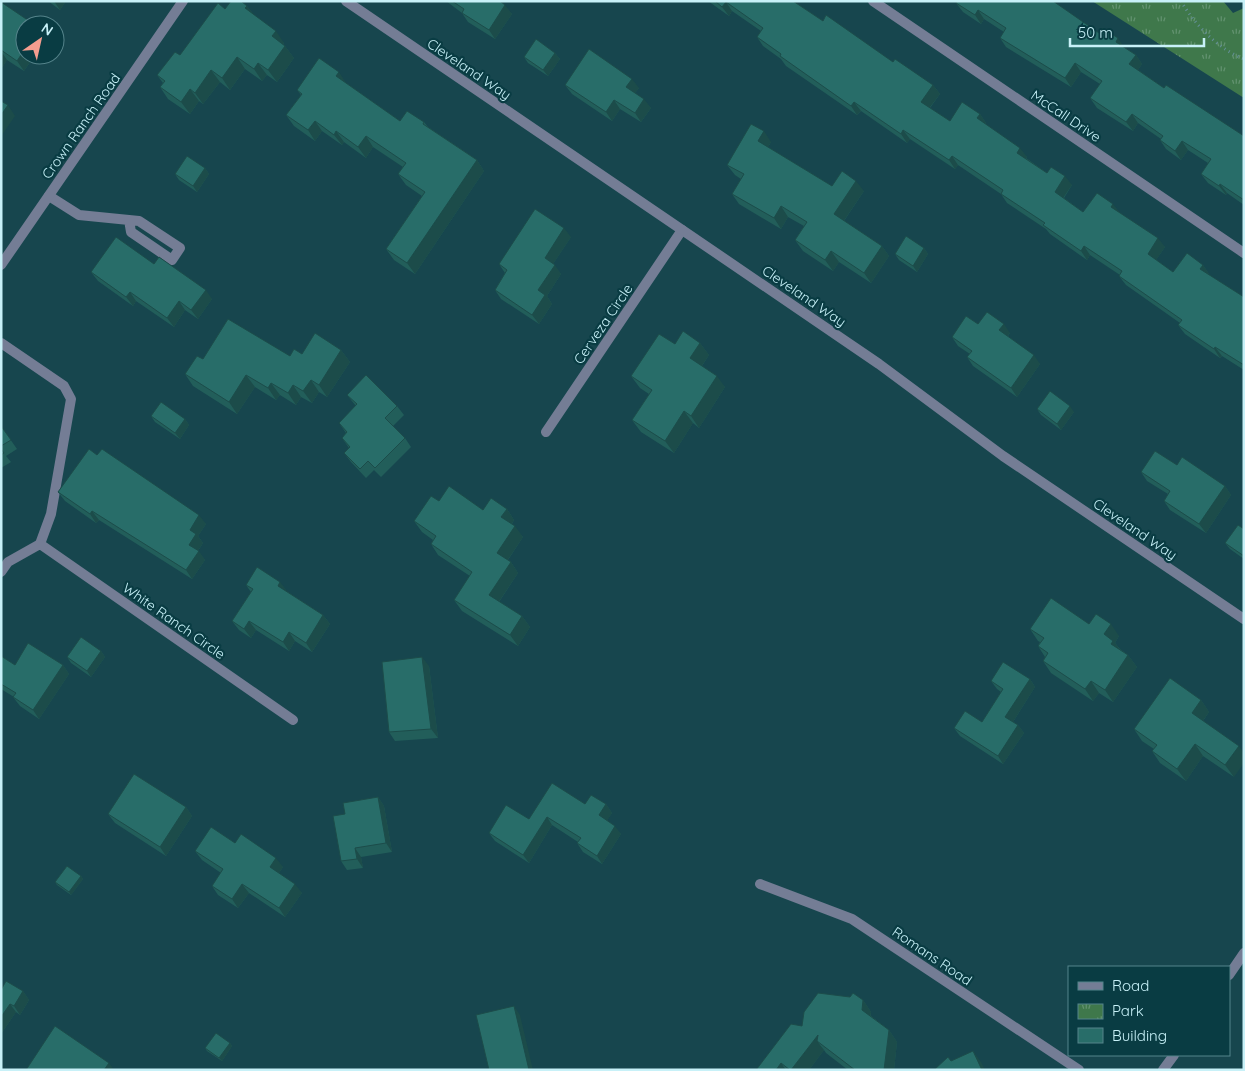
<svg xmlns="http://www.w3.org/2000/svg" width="1245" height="1071" font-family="Quicksand,sans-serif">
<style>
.park{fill:url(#park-tufts)}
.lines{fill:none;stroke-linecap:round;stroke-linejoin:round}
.path{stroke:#649098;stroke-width:3;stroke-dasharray:1 4;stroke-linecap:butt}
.service{stroke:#747d95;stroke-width:10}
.minor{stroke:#747d95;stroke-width:10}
.tertiary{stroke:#747d95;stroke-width:10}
.wall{fill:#225e5a}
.shaded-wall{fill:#1c4c4a}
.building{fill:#286d69;stroke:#1c4c4a}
.labels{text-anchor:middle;stroke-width:4.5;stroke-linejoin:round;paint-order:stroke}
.street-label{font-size:14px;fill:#c8f1f8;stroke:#093c43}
</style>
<defs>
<pattern id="park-tufts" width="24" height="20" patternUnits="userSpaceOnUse" patternTransform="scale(1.25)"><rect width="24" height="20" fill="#3f784b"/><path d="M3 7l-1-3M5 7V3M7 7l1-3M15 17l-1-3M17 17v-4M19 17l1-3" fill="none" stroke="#62926f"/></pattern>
</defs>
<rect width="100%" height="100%" fill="#17464e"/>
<path class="park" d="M1092,1H1223L1233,13L1244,8V98Z"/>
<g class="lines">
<path class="path" d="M1181,1C1195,25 1218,49 1244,59"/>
<path class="service" d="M49,196L79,215L139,221L180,248L172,260L131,232L129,220
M1,343L64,386L71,399L51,514L40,544"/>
<path class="minor" d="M873,1L1244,253
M1,265L183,1
M546,432L682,230
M1,572L8,562L40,544L293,720
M760,884L852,919L1079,1070
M1229,975L1244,953
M1163,1070L1174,1055"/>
<path class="tertiary" d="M346,1L879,364L1003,456L1244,619"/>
</g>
<path class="wall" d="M48,1H66L60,10Z
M446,1H500L512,14L495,39L468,22L462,13Z
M708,1H793L823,21L893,62L933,85L940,94L930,108L950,121L980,114L986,123L985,124L1027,157L1026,158L1047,173L1072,185L1064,198L1083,212H1119L1165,247L1156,260L1173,272L1203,265L1209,274V275L1244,297V370L1222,356L1220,358L1185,334L1178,325L1180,323L1126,285L1119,276L1120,275L1090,255L1087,260L1050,234L1046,229L1007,203L1001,194L958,165L955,169L910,139L907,143L861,111L857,115L786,66L781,59L763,46L757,37L761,31L732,11L729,16Z
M1,2L25,55H35L24,71L7,60L1,69Z
M956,3L1099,33L1124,47L1136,55L1142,64L1138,70L1164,88L1244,136V205L1227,193L1226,195L1208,183L1201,174L1208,163L1188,150L1181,160L1166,149L1160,140L1161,139L1138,123L1133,131L1097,108L1090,98L1100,84L1081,72L1071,87L1006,47L1000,38L1004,32L984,19L981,24L963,12Z
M247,6L253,14L284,43L283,45L285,46L294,58L277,82L267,75L262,81L245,69L230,90L220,82L203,104L199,101L190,114L168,99L160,87L163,83L157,75L180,55L225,9Z
M555,53L560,59L548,76L528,63L524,57Z
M346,83L400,121L424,122L428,127L477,160L484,171L415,274L394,260L386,249L422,196L406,185L398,174L403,167L373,147L366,158L344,142L342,145L322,131L315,141L294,126L286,115L301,95L297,90Z
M565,85L639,88L635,93L651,108L641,122L620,109L612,121L572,94Z
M771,142L768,147L832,186L864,191L844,221L882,246L889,256L871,283L839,262L833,271L803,251L795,240L804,226L788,217L781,229L739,204L732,194L741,179L735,175L727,165Z
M205,168L209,174L197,192L179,180L175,174Z
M571,237L553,264L561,274L547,296L552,304L539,324L501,299L495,290L505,273L499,264Z
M924,248L928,254L917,272L899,260L895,254Z
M154,264L212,299L198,319L185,310L174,327L136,301L133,306L98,281L91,272Z
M978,324L1010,333L1008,336L1040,364L1017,397L973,366L967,357L970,354L958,346L952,337Z
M700,343L709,355L702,366L725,387L699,428L693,423L674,453L641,432L632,420L649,394L640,388L631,376L675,344Z
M341,350L350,362L327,397L319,392L312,403L301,397L296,405L280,395L276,400L255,387L237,414L193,386L185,374L203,359L290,356L302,354Z
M347,395L397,406L404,415L393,426L405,438L411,447L381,477L374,470L366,478L351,462L344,453L349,448L342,438L346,433L339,423L356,406Z
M1037,409L1074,412L1061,430L1041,415Z
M151,416L185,419L189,425L180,439L155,422Z
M1,426L17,449L6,456L11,462L1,468Z
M97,455L206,524L198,536L203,543L198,551L205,560L192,579L99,520L96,523L65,501L58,492Z
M1177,465L1225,486L1231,495L1206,533L1170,510L1164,501L1168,494L1147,481L1141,472Z
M439,501L483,510L507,509L514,520L512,524L523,537L508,560L511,562L518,573L499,602L522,616L530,627L518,646L462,611L454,600L470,576L438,555L431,544L433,540L422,532L414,521Z
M1244,529V559L1230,549L1225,543Z
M246,585L286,591L323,615L330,624L312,652L295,641L289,651L256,630L251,638L239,630L232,621L251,592Z
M1089,624L1119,636L1115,643L1120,649L1128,655L1137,667L1113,702L1099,693L1093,701L1051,673L1043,661L1045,657L1038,646L1040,642L1038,641L1030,629Z
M101,651L105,657L91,677L71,663L67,657Z
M1,656L15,665H63L69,674L39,719L20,706L13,697H14L1,689Z
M429,666L438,738L395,741L389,732Z
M1030,679L1035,687L1013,722L1018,725L1024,733L1003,764L960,736L954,728L982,722L1001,692L997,689L991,681Z
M1201,700L1209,712L1203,721L1234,777L1203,756L1186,781L1160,763L1152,751L1154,749L1142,741L1134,729Z
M378,797L384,806L392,852L361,857L363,868L347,870L341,861L345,814Z
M585,804H606L612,813L607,820L621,834L602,864L583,852L577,843L578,842L552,825L529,863L495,841L489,833L529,819Z
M186,807L192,816L166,856L115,823L108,814Z
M235,843L283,867L279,873L302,893L285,917L249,893L238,908L218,895L212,886L221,873L202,860L195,851Z
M81,876L83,879L71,895L57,885L55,882Z
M1,990L23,991L29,1000L20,1015L16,1012L1,1034Z
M863,1000L871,1012V1016L889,1030L897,1042L894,1070H848L826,1053L824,1050L809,1070H756L802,1026Z
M230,1043L232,1046L222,1061L207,1051L205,1048Z"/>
<path class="shaded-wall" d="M54,1H66L60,10Z
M726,2L732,11L729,16L722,7Z
M505,5L512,14L495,39L489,30Z
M247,6L256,17L245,8Z
M978,10L984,19L981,24L975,15Z
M276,31L284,43L280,48L272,36Z
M1118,38L1124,47L1116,42Z
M285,46L294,58L277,82L268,70Z
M25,49V55H35L24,71L17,61Z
M1,51L7,60L1,69Z
M555,53L560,59L548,76L543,70Z
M1136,55L1142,64L1136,73L1129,64Z
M237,57L245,69L230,90L222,78Z
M258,63L267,75L262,81L254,69Z
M1075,63L1081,72L1071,87L1065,78Z
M211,70L220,82L203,104L195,93Z
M339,72L346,83L336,76Z
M632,79L639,88L633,96L626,87Z
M933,85L940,94L927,111L921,102Z
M190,89L199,101L190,114L181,102Z
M644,99L651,108L641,122L635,113Z
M614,100L620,109L612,121L606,112Z
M854,102L861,111L857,115L851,106Z
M8,105L15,116L2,135L1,133V115Z
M980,114L986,123L983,127L977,118Z
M1132,114L1138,123L1133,131L1126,122Z
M315,121L322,131L315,141L308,130Z
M903,130L910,139L907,143L901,134Z
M336,131L344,142L342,145L334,135Z
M764,131L771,142L765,152L758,141Z
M366,136L373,147L366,158L358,147Z
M1182,141L1188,150L1181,160L1175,151Z
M1020,148L1027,157L1023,162L1017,153Z
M952,156L958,165L955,169L949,160Z
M477,160L484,171L415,274L407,263Z
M205,168L209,174L197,192L193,186Z
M1065,176L1072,185L1061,201L1055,192Z
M856,181L864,191L841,225L834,214Z
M1220,184L1227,193L1226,195L1219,186Z
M1113,204L1120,213L1111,207Z
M781,206L788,217L781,229L774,218Z
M564,228L571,237L551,267L545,258Z
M1158,238L1165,247L1154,263L1148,254Z
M882,246L889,256L871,283L864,273Z
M1084,246L1090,255L1087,260L1081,251Z
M924,248L928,254L917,272L913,266Z
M831,251L839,262L833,271L825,260Z
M555,265L561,274L547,296L552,304L539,324L532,315L538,290Z
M1203,265L1209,274L1207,278L1200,269Z
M206,290L212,299L198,319L191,310Z
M130,292L136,301L133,306L126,297Z
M179,301L185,310L174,327L167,318Z
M1004,324L1010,333L1005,339L999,330Z
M700,343L709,355L699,370L690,358Z
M1215,347L1222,356L1220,358L1214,349Z
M341,350L350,362L327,397L319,385Z
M1034,355L1040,364L1017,397L1011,388Z
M246,375L255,387L237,414L229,402Z
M717,376L725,387L699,428L691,416Z
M311,380L319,392L312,403L303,391Z
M271,383L280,395L276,400L268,388Z
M293,385L301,397L296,405L288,393Z
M1070,406L1074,412L1061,430L1057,424Z
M684,411L693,423L674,453L665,441Z
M185,419L189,425L180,439L175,433Z
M1225,486L1231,495L1206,533L1199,524Z
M507,509L514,520L509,528L501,517Z
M92,511L99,520L96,523L90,514Z
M199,515L206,524L198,536L203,543L196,554L189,545L190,530Z
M515,526L523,537L505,564L497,553Z
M199,551L205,560L192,579L186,570Z
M511,562L518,573L496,606L489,595Z
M280,582L287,591L278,586Z
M323,615L330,624L312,652L306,643Z
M522,616L530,627L518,646L510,635Z
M249,621L256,630L251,638L244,629Z
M1111,624L1119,636L1115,643L1122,652L1120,656L1104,634Z
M289,632L295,641L289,651L283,642Z
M101,651L105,657L91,677L87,671Z
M1128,655L1137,667L1113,702L1105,690Z
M422,657L429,666L438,738L431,729Z
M63,665L69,674L39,719L33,710Z
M1030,679L1035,687L1011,725L1005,717Z
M1091,681L1099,693L1093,701L1085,689Z
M1201,700L1209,712L1200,725L1192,713Z
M1018,725L1024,733L1003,764L998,756Z
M1195,744L1203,756L1186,781L1177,769Z
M1239,746L1244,753V763L1234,777L1225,765Z
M378,797L384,806L392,852L386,843Z
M606,804L612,813L605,824L599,815Z
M186,807L192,816L166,856L160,847Z
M547,817L552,825L529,863L523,855Z
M615,826L621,834L602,864L597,856Z
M355,848L361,857L363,868L357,859Z
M276,858L283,867L277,876L270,867Z
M81,876L83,879L71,895L69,892Z
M242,884L249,893L238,908L232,899Z
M295,884L302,893L285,917L279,908Z
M23,991L29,1000L20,1015L14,1006Z
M863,1000L871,1012L870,1021L862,1010Z
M10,1004L16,1012L1,1034V1017Z
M514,1006L520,1015L533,1070H529Z
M889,1030L897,1042L894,1070H884Z
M818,1035L817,1041L824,1050L809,1070H791Z
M230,1043L232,1046L222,1061L219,1058Z
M973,1051L981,1062L985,1070H982Z
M109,1063L114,1070H104Z
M781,1063L786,1070H776Z"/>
<path class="building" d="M231,1H241L247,6L245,8L276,31L272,36L285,46L268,70L258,63L254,69L237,57L222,78L211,70L195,93L190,89L181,102L160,87L165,81L157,75L175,52L180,55L218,3L225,9Z
M452,1H500L505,5L489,30L462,13L464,9Z
M715,1H793L823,21L826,15L893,62L895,59L933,85L921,102L950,121L962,102L980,114L977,118L1020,148L1017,153L1047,173L1051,167L1065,176L1055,192L1083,212L1097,193L1113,204L1111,207L1158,238L1148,254L1173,272L1187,253L1203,265L1200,269L1244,297V365L1215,347L1214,349L1178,325L1182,320L1119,276L1122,271L1084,246L1081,251L1043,225L1045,223L1001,194L1003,190L952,156L949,160L903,130L901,134L854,102L851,106L780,56L781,54L757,37L763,28L726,2L722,7Z
M957,1H1053L1099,33L1102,28L1118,38L1116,42L1136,55L1129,64L1164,88L1166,85L1244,136V200L1220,184L1219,186L1201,174L1211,159L1182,141L1175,151L1160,140L1163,136L1132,114L1126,122L1090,98L1102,81L1075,63L1065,78L1000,38L1006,28L978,10L975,15L956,3Z
M1,2L35,25H25V49L17,61L1,50Z
M536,39L555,53L543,70L524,57Z
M589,49L632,79L626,87L644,99L635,113L614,100L606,112L565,85Z
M319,58L339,72L336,76L400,121L407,111L424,122L423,124L477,160L407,263L386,249L425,192L398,174L406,163L366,136L358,147L336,131L334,135L315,121L308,130L286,115L302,94L297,90Z
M1,101L8,105L1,115Z
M751,124L764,131L758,141L832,186L842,171L856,181L834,214L882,246L864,273L831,251L825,260L795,240L807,222L781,206L774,218L732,194L744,174L727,165Z
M187,156L205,168L193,186L175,174Z
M535,209L564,228L545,258L555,265L538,290L545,295L532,315L495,290L507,270L499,264Z
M906,236L924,248L913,266L895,254Z
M116,237L154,264L159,257L206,290L191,310L179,301L167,318L130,292L126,297L91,272Z
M987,312L1004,324L999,330L1034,355L1011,388L967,357L972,351L952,337L966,316L978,324Z
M228,319L290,356L294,349L302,354L315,333L341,350L319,385L311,380L303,391L293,385L288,393L271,383L268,388L246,375L229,402L185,374L197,356L203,359Z
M683,331L700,343L690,358L717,376L691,416L684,411L665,441L632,420L652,390L631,376L659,334L675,344Z
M366,375L397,406L385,418L405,438L375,468L368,461L360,469L344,453L350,447L342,438L347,432L339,423L357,404L347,395Z
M1050,391L1070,406L1057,424L1037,409Z
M161,402L185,419L175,433L151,416Z
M1,426L11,440L1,446Z
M1,449L4,453L1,455Z
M89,449L97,455L102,449L199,515L190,530L196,534L189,545L199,551L186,570L92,511L90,514L58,492Z
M1155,451L1177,465L1182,457L1225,486L1199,524L1164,501L1170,491L1141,472Z
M449,486L483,510L491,498L507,509L501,517L515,526L497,553L511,562L489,595L522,616L510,635L454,600L472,572L431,544L436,536L414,521L431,496L439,501Z
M1238,525L1244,529V556L1225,543Z
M257,567L280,582L278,586L323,615L306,643L289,632L283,642L249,621L244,629L232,621L253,589L246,585Z
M1051,598L1089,624L1096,614L1111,624L1104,634L1113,641L1111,644L1128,655L1105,690L1091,681L1085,689L1043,661L1048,653L1038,646L1044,638L1030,629Z
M81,637L101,651L87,671L67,657Z
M28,643L63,665L33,710L13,697L16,693L1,684V656L15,665Z
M422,657L431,729L389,732L382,662Z
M1003,662L1030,679L1005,717L1018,725L998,756L954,728L965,711L982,722L1003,689L991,681Z
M1170,678L1201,700L1192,713L1239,746L1225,765L1195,744L1177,769L1152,751L1157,745L1134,729Z
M134,774L186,807L160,847L108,814Z
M552,783L585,804L591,795L606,804L599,815L615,826L597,856L577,843L581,838L547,817L523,855L489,833L506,805L529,819Z
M378,797L386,843L355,848L357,859L341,861L333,816L345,814L343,803Z
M211,827L235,843L241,834L276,858L270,867L295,884L279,908L242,884L232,899L212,886L223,869L195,851Z
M67,866L81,876L69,892L55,882Z
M6,981L23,991L14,1006L10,1004L1,1017V990Z
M818,993L850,997L853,993L863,1000L862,1010L889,1030L884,1070H855L817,1041L818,1035L791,1070H790L781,1063L776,1070H756L791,1024L802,1026L804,1012Z
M514,1006L529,1070H489L476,1015Z
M55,1026L109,1063L104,1070H26Z
M216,1033L230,1043L219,1058L205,1048Z
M973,1051L982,1070H934L948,1057L951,1061Z"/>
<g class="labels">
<g class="street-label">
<text transform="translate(469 69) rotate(34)" y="5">Cleveland Way</text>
<text transform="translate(1066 116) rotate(34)" y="5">McCall Drive</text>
<text transform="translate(81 126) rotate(-55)" y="5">Crown Ranch Road</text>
<text transform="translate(804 296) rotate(34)" y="5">Cleveland Way</text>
<text transform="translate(603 324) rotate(-56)" y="5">Cerveza Circle</text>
<text transform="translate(1135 529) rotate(34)" y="5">Cleveland Way</text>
<text transform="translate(174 621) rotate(35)" y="5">White Ranch Circle</text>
<text transform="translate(932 956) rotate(34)" y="5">Romans Road</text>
</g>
</g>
<rect width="1245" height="1071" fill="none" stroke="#c8f1f8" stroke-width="5"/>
<rect x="1068" y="966" width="162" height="90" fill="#093c43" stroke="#55848b"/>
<rect x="1078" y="982" width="25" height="8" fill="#747d95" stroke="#55848b"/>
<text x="1112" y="991" font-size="15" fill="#c8f1f8">Road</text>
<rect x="1078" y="1004" width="25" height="15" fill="url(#park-tufts)" stroke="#55848b"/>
<text x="1112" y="1016" font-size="15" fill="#c8f1f8">Park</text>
<rect x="1078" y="1028" width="25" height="15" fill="#286d69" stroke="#55848b"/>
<text x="1112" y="1041" font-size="15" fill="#c8f1f8">Building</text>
<g transform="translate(40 40) rotate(34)"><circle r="24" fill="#093c43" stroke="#55848b"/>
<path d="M0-4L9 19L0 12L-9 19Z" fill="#f59d8f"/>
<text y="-8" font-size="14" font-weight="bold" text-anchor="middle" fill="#c8f1f8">N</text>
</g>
<path d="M1070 38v8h134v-8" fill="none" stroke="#c8f1f8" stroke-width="2.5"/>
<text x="1078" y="38" font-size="15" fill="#c8f1f8" stroke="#093c43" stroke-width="4" paint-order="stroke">50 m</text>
</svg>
